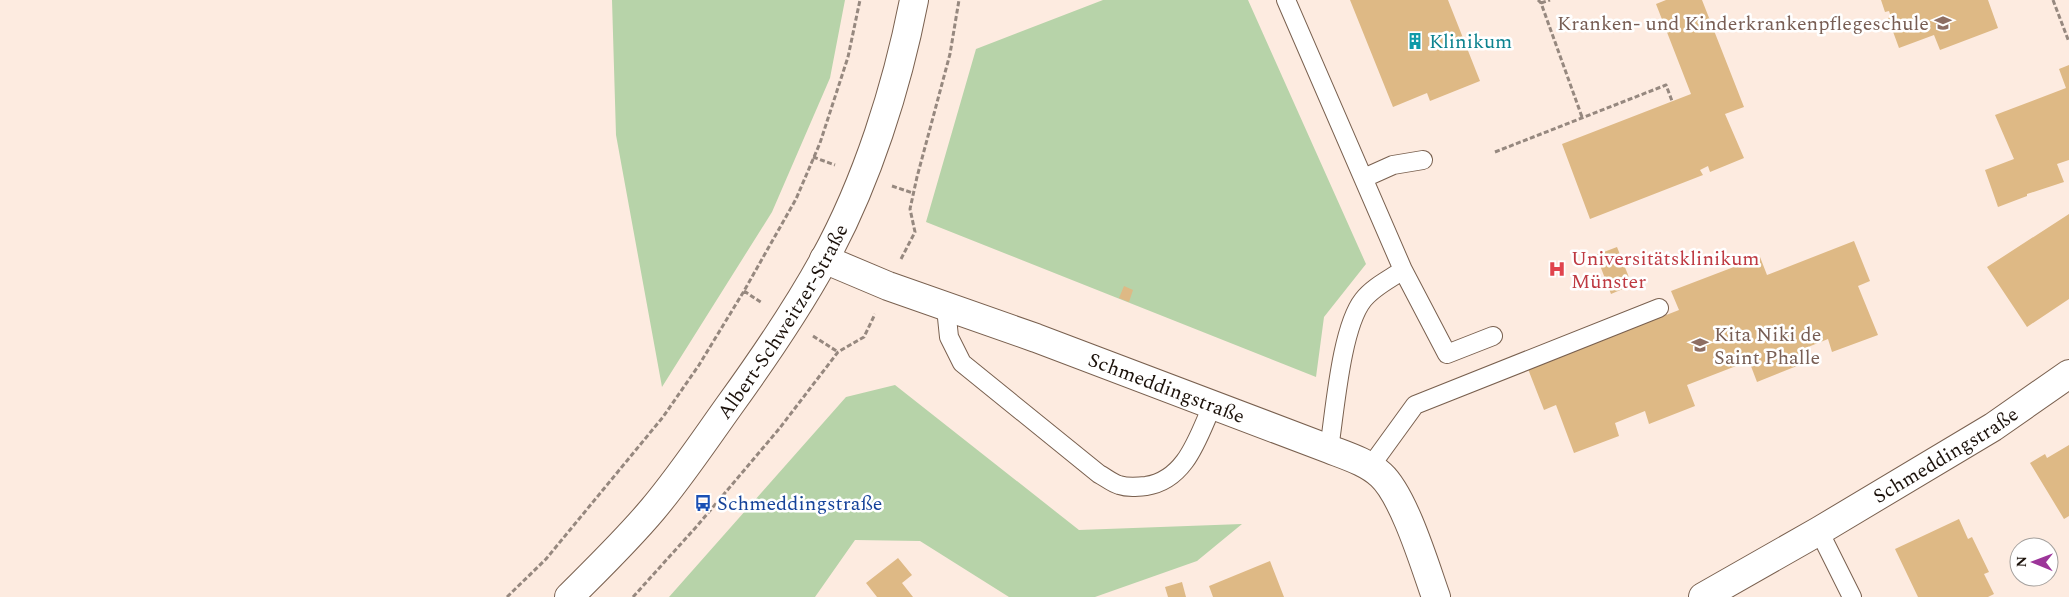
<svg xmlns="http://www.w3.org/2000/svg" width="2069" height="597" font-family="Spectral,serif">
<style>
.green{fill:#b7d3a9}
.building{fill:#deb985}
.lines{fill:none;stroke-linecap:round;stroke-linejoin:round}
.service-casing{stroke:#79604f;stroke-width:20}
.minor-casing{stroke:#79604f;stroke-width:30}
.tertiary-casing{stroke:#79604f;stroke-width:30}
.path{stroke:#96887f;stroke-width:3;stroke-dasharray:5 2.5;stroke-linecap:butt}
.service{stroke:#fff;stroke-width:18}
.minor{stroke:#fff;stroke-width:28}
.tertiary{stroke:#fff;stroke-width:28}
.labels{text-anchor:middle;stroke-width:5;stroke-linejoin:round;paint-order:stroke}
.education-label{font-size:20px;fill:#785e54;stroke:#fff;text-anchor:end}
.culture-label{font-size:20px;fill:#0d838f;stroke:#fff;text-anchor:start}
.health-label{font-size:20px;fill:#be3a42;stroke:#fff;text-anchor:start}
.street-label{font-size:20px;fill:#1b110a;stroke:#fff}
.transit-label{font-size:20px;fill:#164399;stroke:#fff;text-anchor:start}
</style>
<rect width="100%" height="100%" fill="#fdebe0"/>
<path class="green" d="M612,0H845L830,78L772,212L662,387L616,135Z
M1103,0H1248L1366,264L1324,317L1316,377L926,222L976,49Z
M895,385L1079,530L1242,524L1197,561L1095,597H1009L920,541L855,540L815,597H669L846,397Z"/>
<path class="building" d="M1350,0H1448L1480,81L1430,101L1427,93L1393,107Z
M1666,0H1702L1744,107L1725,114L1744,158L1710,172L1708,166L1700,170L1703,175L1590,219L1562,144L1691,94L1656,4Z
M1881,0H1988L1998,28L1940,50L1934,35L1899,48L1888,18L1891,17L1889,11L1885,12Z
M2069,65V160L2057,164L2064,182L2027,194V196L1998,207L1985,170L2014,159L1995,115L2066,88L2059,69Z
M2069,214V299L2027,327L1987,267Z
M1854,241L1870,281L1858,286L1878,335L1832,352L1828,339L1798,351L1802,364L1757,382L1749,361L1687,385L1695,406L1649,424L1645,411L1615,423L1619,436L1574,453L1556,405L1544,410L1528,369L1679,310L1671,291L1760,257L1767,275Z
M1617,247L1632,285L1611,294L1596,255Z
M1124,286L1133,290L1129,302L1119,298Z
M2069,445V516L2064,519L2030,463L2045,454L2047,458Z
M1959,519L1968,539L1972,537L1989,572L1984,574L1994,594L1988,597H1918L1895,549Z
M898,558L912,575L902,583L913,597H877L866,583Z
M1270,561L1284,597H1213L1209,586Z
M1182,582L1186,597H1168L1165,587Z"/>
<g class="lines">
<g class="service-casing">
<path id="service" d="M1286,0L1403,270C1390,279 1373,287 1363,300C1341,328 1335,411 1329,449
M1364,178L1393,165L1423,160
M1403,270L1447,354L1493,336
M946,308L949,337L962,363L1099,474C1105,477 1112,483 1119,485C1128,488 1137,487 1146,486C1186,480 1198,437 1212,406
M1370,467L1415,405L1659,308
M1819,531L1852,597"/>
</g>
<g class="minor-casing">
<g id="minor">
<path id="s1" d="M824,259L888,286L1036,338L1329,449C1347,456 1367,462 1381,475C1404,496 1425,566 1436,597"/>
<path id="s2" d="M1703,597L1819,531L1993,427L2069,374"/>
</g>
</g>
<g class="tertiary-casing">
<g id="tertiary">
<path id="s3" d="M569,597C598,568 627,540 653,509C680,477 704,441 729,406C763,359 796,311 824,260C867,182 897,87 914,0"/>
</g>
</g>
<path class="path" d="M1538,0L1541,3L1582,117
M2053,0L2069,42
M1541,3L1550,0
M1495,152L1666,85L1672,101
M813,157L835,165
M892,186L913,193
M901,259L915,232L910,209L917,177L950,54L959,0
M744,291L762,303
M813,336L838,352
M507,597L546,559L663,417L699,365L744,291L796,199L820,143L848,57L860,0
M633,597L697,526L779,429L838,352L864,337L875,314"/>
<use href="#service" class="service"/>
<use href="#minor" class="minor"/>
<use href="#tertiary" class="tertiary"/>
</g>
<defs>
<g id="university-bare" transform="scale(1.35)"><path d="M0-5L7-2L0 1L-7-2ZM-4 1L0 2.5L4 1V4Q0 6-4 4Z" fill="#8d6e63" stroke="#fff" stroke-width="2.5" paint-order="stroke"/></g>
<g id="building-bare" transform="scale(1.35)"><path d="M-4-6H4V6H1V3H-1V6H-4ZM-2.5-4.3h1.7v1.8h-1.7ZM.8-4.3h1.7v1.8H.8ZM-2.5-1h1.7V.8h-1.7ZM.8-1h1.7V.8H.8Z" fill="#0f9aa8" stroke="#fff" stroke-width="2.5" paint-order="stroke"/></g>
<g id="hospital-bare" transform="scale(1.35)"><path d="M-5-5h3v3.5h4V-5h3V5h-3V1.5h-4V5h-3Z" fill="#e0444e" stroke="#fff" stroke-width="2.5" paint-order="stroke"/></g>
<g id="school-bare" transform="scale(1.35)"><path d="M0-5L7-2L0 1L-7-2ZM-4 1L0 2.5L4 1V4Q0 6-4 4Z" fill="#8d6e63" stroke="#fff" stroke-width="2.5" paint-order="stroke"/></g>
<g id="bus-bare" transform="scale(1.35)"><path d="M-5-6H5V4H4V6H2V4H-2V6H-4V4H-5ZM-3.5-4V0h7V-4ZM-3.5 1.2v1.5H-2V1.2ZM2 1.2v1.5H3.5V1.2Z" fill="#1a4fb4" stroke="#fff" stroke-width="2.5" paint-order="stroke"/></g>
</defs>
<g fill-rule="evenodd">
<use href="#university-bare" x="1943" y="23"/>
<use href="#building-bare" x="1415" y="41"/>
<use href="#hospital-bare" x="1557" y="269"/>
<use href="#school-bare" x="1700" y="345"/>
<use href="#bus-bare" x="703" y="503"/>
</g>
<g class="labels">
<g class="education-label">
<text x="1929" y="30">Kranken- und Kinderkrankenpflegeschule</text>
<text x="1714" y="341" text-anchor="start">Kita Niki de<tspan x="1714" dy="23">Saint Phalle</tspan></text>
</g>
<g class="culture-label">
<text x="1429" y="48">Klinikum</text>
</g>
<g class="health-label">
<text x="1571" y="265">Universitätsklinikum<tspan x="1571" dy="23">Münster</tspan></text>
</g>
<g class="street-label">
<text dy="7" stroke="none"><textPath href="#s3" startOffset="350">Albert-Schweitzer-Straße</textPath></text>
<text dy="7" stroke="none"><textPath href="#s1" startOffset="366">Schmeddingstraße</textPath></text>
<text dy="7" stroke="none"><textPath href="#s2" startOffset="281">Schmeddingstraße</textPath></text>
</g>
<g class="transit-label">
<text x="717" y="510">Schmeddingstraße</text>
</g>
</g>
<g transform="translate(2034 562) rotate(271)"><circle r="24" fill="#ffffff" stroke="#a4a09d"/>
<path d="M0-4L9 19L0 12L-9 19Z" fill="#9c3599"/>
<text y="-8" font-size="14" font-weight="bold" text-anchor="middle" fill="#1b110a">N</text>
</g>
</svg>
